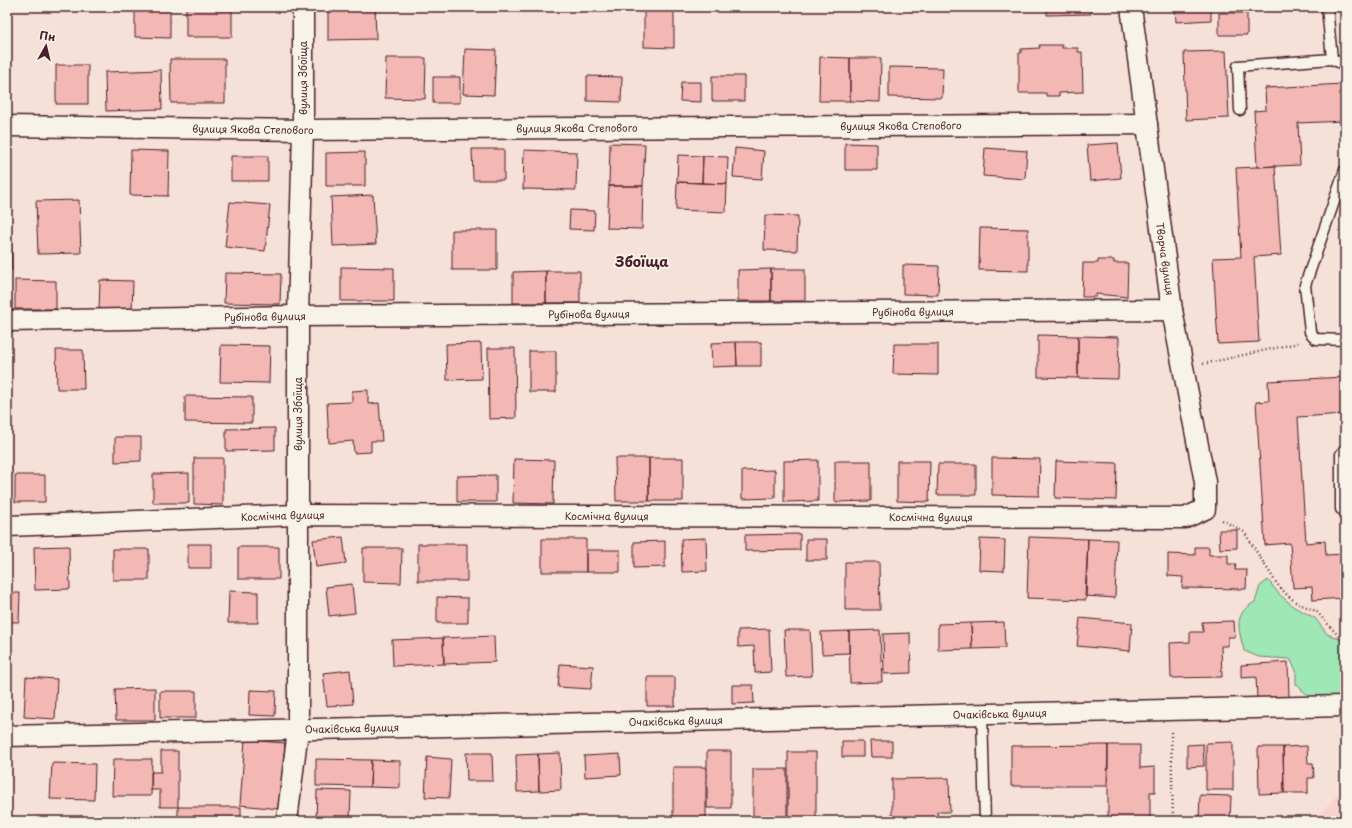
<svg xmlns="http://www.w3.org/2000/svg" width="1352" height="828" font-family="'Playpen Sans',sans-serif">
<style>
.built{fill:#f5d4cd}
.green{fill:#9fe7b4;stroke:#748370}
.building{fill:#f3b7b4;stroke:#4a1f2b}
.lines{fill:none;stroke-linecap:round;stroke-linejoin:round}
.service-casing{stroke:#4a1f2b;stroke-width:13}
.minor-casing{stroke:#4a1f2b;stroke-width:23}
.path{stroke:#4a1f2b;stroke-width:2.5;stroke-dasharray:1 3;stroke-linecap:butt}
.service{stroke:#f7f3e8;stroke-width:10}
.minor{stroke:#f7f3e8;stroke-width:20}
.labels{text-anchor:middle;stroke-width:4;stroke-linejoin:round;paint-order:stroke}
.street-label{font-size:10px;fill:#4a1f2b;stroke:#f7f3e8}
.district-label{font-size:14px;font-weight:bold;fill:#4a1f2b;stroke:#f7f3e8}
</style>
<rect width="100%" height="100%" fill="#f6e1d8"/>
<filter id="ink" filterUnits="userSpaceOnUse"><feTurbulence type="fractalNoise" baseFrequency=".025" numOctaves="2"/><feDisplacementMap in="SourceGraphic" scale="8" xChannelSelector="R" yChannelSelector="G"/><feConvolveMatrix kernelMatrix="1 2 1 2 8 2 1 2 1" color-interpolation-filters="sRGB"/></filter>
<g filter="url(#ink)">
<path class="built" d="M1345,787V821H1312Z"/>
<path class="green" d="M1268,580L1279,594L1294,607L1315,618L1327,634L1345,641V699C1321,700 1313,703 1296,684V670L1290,659L1259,657L1244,651C1239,630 1232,614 1255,602L1260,586Z"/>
<path class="building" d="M135,7H170V38L135,37Z
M186,7H232V37H186Z
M328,7H375L376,39L328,40Z
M1047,7H1091V14L1047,15Z
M1175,7H1211V20L1176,22Z
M644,9L674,10V48L644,47Z
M1219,13H1247V35H1219Z
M1039,45H1062V48H1078V52H1082L1083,92L1059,93V96H1046V93H1019V53H1021V49L1040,48Z
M465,49L496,50L494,95L463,94Z
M1226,51L1229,118L1186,120L1184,52Z
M820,57L850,58V101H819Z
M386,58H426L425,99L385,98Z
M850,58H881L880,102L850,101Z
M170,59H225V103H171Z
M56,65H88V104H56Z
M889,67L943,68L942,98L889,97Z
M161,70L162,109L106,111L105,72Z
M587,76L622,77L621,102L587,101Z
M712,76H744V101H712Z
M433,77H460V103H433Z
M681,82H701V102L680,101Z
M1344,84H1345V121L1298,123L1300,165L1257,167L1254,111L1266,110L1265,88Z
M610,143L645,144L643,186H609Z
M845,143L877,144V170H845Z
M1118,143L1121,178L1090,181L1087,145Z
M735,148L764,151L762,179L733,177Z
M985,148L1027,151L1025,179L983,176Z
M472,149H504V180H473Z
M131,150L169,151L168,196L130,195Z
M524,150L577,152L576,190L523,189Z
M365,152V186H326V153Z
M678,155L703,156L702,183L677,182Z
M231,156H268V181H231Z
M703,156L728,157L727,184L702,183Z
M1275,166L1281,255L1254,257L1259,342L1218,344L1213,258L1241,257L1236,168Z
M677,182L727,184L726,212L676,210Z
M609,186H643L642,229L607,228Z
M373,195L376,244L333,246L331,197Z
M79,200L81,253L38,254L36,201Z
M230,202L270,205L265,251L225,247Z
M570,210L595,211L594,230L569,229Z
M765,215L798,216L797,251L764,250Z
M980,228L1028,229V271L979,270Z
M452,230H497V270H452Z
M7,236H11L12,270H7Z
M1098,260H1114V263H1128L1127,297L1096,294V297H1082L1083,263H1098Z
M903,265L939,266L938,295L903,294Z
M341,267L394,268V301H341Z
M771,269H805V301H771Z
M771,269V301H738V270Z
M546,271V303H513V272Z
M546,271H580V303H546Z
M225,273L281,274L280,304L224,303Z
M15,280L56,281V309H15Z
M100,280L133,281L132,312L99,310Z
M1038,335L1078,336V378L1038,377Z
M1078,336L1119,337L1118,379L1078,378Z
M736,342L737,366L712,367L711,343Z
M736,342H761V366H737Z
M481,343L482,379L447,380L446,344Z
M894,344H938V375L893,374Z
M221,345L270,346L269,383L220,382Z
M488,348H515L516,418L489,419Z
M56,350H83L84,389H57Z
M529,351H556V392H529Z
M1345,377V414L1298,417L1306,543L1325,541L1326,555L1345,554V598L1313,600L1312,587L1293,588L1290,543L1265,545L1256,402L1269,401L1268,381Z
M368,390V404L379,403L382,441H371V452L354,453L353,441L329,443L327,403L352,402V391Z
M185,396L252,397V423L185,422Z
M275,428V450L226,451V429Z
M115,437H141V461L115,462Z
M194,458H223V505L194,504Z
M615,458H649V501H616Z
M649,458H683V501H649Z
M992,458L1040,459L1039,496L992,495Z
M514,459L554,460L553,504L513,503Z
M818,460V501L784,502V461Z
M835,461H871V501L835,502Z
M897,461H930L929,502L897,501Z
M1056,461L1117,463L1116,500L1055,498Z
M938,464H976V495H937Z
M775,470V498L742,499V471Z
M189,473V503H153V474Z
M15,475H45V502H15Z
M496,475V502H457V476Z
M1219,530H1237V548L1220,549Z
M800,534V550L745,551V535Z
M343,537L346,563L316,567L313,540Z
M1029,537L1088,539L1086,600L1027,598Z
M706,538L707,571L682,572L681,539Z
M542,539H586V572H542Z
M806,539H827V560H806Z
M980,539L1005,540L1004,571L979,570Z
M1088,539L1117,540L1115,598L1085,596Z
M665,541V567L634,568V542Z
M188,544H211V568H188Z
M418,544H467V581H418Z
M69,546L70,589L35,590L34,547Z
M238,547H279V579H238Z
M1195,547H1209V555H1228V564H1236L1235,570H1247L1246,589L1182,588L1183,577L1168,576V554L1195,555Z
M363,548H402L401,583L363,582Z
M113,549H149V580H113Z
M586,550H620V572H586Z
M845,562H879L880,610H845Z
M352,584L355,613L329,616L326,587Z
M229,591L258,592V623H228Z
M7,593H20L19,622H7Z
M437,597L468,598V623H437Z
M1080,618L1132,623L1130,651L1077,646Z
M1234,621L1235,637H1228V646H1221L1222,677L1171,678L1170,643L1190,642V632H1203L1202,622Z
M1004,622L1005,648L972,649L971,623Z
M971,623L972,649L938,650V624Z
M769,629L771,672L755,673L754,646L738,647V630Z
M784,630H810L812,676L786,677Z
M880,630L882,682L850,683L849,631Z
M849,631V653L822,654L821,632Z
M910,633L911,673L884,674L883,634Z
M494,636L495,662L444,664L443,638Z
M443,638L444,664L393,666L392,640Z
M1288,662L1289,697L1257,698L1256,677L1241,678V665Z
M560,664L593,666L591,689L558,687Z
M350,670L353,704L327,706L323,673Z
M26,677L57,679L55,719L24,717Z
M647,677H675V706H647Z
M732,685H753L754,703L732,704Z
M155,688V720H116L115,689Z
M250,690L276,691L275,716L249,715Z
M160,691H196V718H160Z
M245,740L285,743L280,809L240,805Z
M842,741H863V757H842Z
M870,741H892V757H871Z
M1233,742V790H1206V743Z
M1203,744L1204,766L1187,767V745Z
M1108,745H1140V768L1155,767V792H1150V821H1108Z
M1108,745L1107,786H1011V746Z
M1307,746L1308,763H1313L1314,778H1308V793H1284L1283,747Z
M1258,747H1283L1284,793L1259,794Z
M161,751H178V807H160V790H151V772H161Z
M707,751H731V808H707Z
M788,752H816V821H788Z
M466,753H492L493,781H467Z
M560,753L561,790L539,791L538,754Z
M538,754L539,791L517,792L516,755Z
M620,754L621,775L585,777L584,756Z
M427,757L451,759L449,798L425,797Z
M113,759H152L151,796H112Z
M316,759L371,760L370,787L316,786Z
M371,760L400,761V788L370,787Z
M52,763L95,764L94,800L50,799Z
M673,767H706V818H673Z
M753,769H787V821H753Z
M949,778L950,812H937L938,821H892V779Z
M317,790L351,791L350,821H316Z
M1200,795L1231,796L1230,819L1199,818Z
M178,807H241V821H178Z"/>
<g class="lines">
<g class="service-casing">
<path id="service" d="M1327,7L1332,59L1345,65
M1240,110L1238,66L1332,59
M1345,170L1305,285L1310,332L1316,339L1345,340
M1345,449L1341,454V509L1345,511
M982,714L985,821"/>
</g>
<g class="minor-casing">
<g id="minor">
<path id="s1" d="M7,126L303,130L1147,124"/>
<path id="s2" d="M7,321L298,316L1172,310"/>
<path id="s3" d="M7,526L297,515L1185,518L1205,509V482L1172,310L1131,7"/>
<path id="s4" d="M7,736L1345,706"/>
<path d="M287,821L298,729V316L303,130V7"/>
</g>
</g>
<path class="path" d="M1203,364L1298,343
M1222,520L1244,532L1277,584L1287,595L1297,603L1316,611L1345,643
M1171,732L1173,821"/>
<use href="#service" class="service"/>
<use href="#minor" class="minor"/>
</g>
</g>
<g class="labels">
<g class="street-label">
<text transform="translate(303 78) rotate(-90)" y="4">вулиця Збоїща</text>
<text dy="4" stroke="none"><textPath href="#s1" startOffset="894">вулиця Якова Степового</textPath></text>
<text dy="4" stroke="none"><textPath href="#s1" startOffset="570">вулиця Якова Степового</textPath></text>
<text dy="4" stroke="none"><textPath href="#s1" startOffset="246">вулиця Якова Степового</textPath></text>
<text transform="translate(1165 259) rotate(82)" y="4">Творча вулиця</text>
<text dy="4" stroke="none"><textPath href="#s2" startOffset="906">Рубінова вулиця</textPath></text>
<text dy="4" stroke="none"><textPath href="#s2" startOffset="582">Рубінова вулиця</textPath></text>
<text dy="4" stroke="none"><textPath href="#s2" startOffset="258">Рубінова вулиця</textPath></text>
<text transform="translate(298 414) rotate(-90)" y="4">вулиця Збоїща</text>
<text dy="4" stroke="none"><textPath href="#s3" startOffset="276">Космічна вулиця</textPath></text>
<text dy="4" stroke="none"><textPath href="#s3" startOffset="600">Космічна вулиця</textPath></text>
<text dy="4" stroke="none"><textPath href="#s3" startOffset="924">Космічна вулиця</textPath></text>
<text dy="4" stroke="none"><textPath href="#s4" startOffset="993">Очаківська вулиця</textPath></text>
<text dy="4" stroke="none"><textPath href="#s4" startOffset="669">Очаківська вулиця</textPath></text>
<text dy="4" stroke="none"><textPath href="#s4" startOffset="345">Очаківська вулиця</textPath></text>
</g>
<g class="district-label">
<text x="642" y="267">Збоїща</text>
</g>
</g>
<rect width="1352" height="828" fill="none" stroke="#f7f3e8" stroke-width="24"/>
<rect x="12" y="12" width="1328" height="804" fill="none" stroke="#4a1f2b" stroke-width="1.5" filter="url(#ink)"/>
<g transform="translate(46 46) rotate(8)" stroke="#f7f3e8" stroke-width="3" paint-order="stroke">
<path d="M0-3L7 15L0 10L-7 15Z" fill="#4a1f2b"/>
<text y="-6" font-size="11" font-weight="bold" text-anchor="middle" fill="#4a1f2b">Пн</text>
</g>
</svg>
